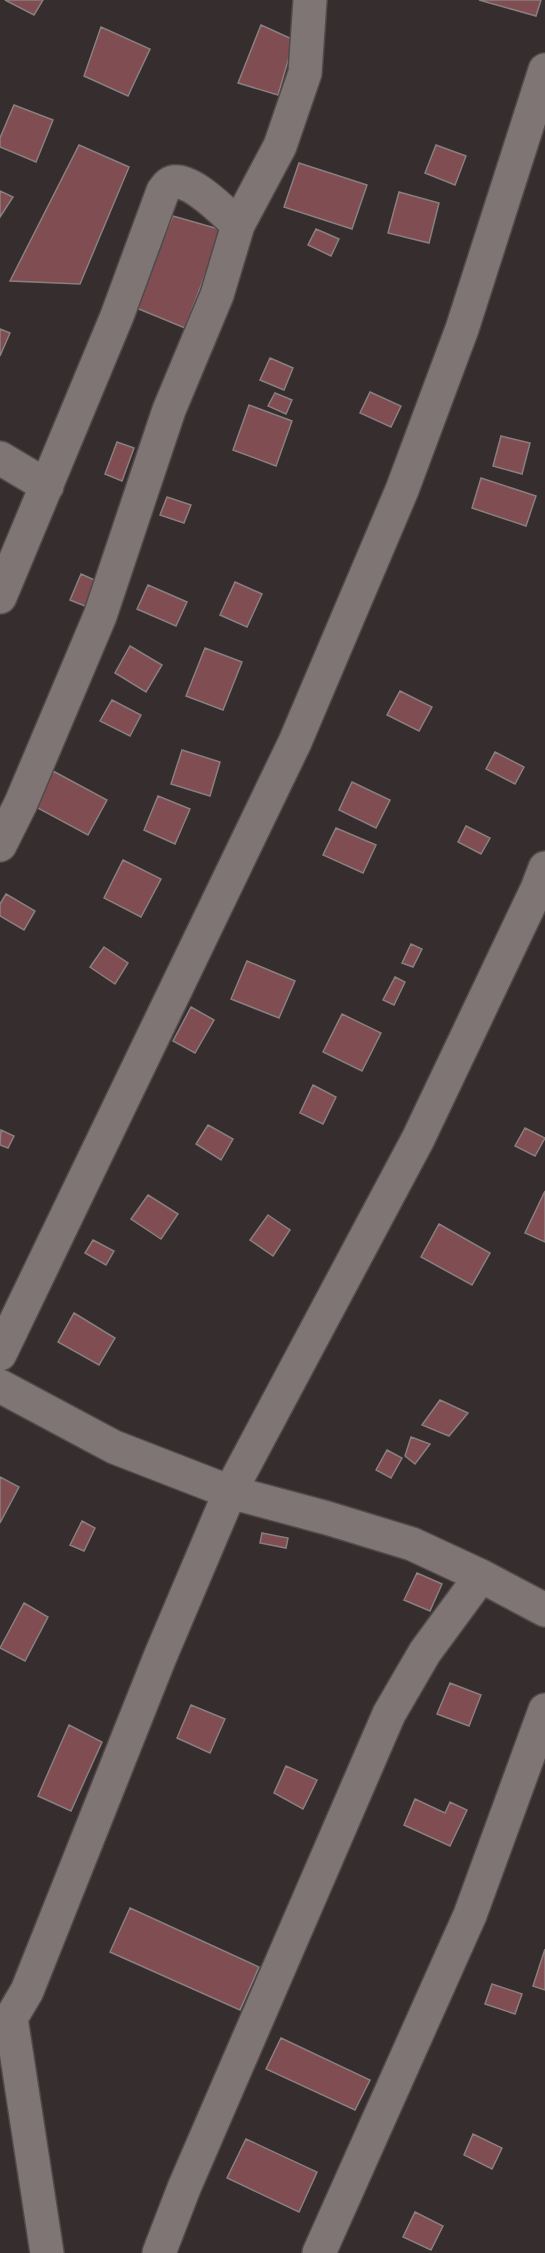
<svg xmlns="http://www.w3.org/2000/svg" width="545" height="2253" font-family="'Noto Sans',sans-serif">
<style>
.building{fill:#7f4d52;stroke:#8a7f7f;stroke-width:1.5}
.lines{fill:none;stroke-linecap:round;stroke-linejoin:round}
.minor-casing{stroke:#51494a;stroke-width:36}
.minor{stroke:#807575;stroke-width:33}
</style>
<rect width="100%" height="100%" fill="#362d2e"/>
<path class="building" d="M5,0H43L34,15Z
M479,0H541L536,16Z
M261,25L294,40L278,95L238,83Z
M101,27L150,49L128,96L84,76Z
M14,105L53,120L36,162L0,147V138Z
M79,145L129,167L80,284L10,281Z
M436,145L466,156L455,185L425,173Z
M299,163L367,185L352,229L284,207Z
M0,191L13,197L0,217Z
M399,192L439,203L429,243L388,233Z
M173,216L222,230L185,328L134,307Z
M316,229L339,239L331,256L308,245Z
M0,329L10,333L0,356Z
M270,358L293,368L284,390L260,380Z
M370,392L401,406L391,427L360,413Z
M275,393L292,400L286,414L268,406Z
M249,405L292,421L276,466L233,450Z
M501,436L530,443L522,474L493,466Z
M117,442L134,448L122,481L105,474Z
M481,478L536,496L526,526L472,508Z
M167,497L191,505L184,523L160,515Z
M81,574L101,583L90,608L70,600Z
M235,582L262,594L247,627L220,615Z
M148,585L187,602L176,626L137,609Z
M130,646L162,665L146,692L115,673Z
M205,648L242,662L223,710L186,696Z
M400,691L432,707L419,731L387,715Z
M112,700L141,715L130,736L100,721Z
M182,750L220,762L210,796L171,784Z
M495,752L524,767L515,784L486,769Z
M53,771L107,800L88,835L34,806Z
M352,782L390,800L376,828L339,810Z
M158,796L190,809L175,844L144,830Z
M466,826L490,838L481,854L458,842Z
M336,828L376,845L363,873L323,855Z
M123,860L161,879L141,917L104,898Z
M6,894L35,911L24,930L0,916V904Z
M411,944L422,949L413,967L402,963Z
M104,947L128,963L115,984L90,967Z
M247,961L295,981L279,1018L231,999Z
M395,977L405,982L394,1005L383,1000Z
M191,1007L214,1020L195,1053L173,1041Z
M342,1014L381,1033L362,1071L323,1052Z
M313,1085L336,1097L323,1124L300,1113Z
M208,1125L233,1139L221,1160L196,1144Z
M525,1128L545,1138L535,1156L515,1146Z
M1,1130L14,1136L8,1148L0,1145Z
M545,1191V1242L525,1233Z
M148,1195L178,1214L161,1239L131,1219Z
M268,1215L290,1230L273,1256L250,1240Z
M439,1224L490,1253L472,1285L421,1257Z
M93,1240L114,1251L106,1265L85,1253Z
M74,1313L115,1338L99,1365L58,1342Z
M440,1400L468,1413L449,1436L422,1425Z
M411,1437L430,1444L415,1464L405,1456Z
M387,1450L402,1458L391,1478L376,1470Z
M0,1477L19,1487L0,1523Z
M82,1521L95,1528L84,1551L70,1545Z
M262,1533L288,1538L286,1548L260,1543Z
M417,1573L442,1584L430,1611L404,1600Z
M24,1603L48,1617L25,1661L0,1648Z
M450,1683L481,1695L469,1726L437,1714Z
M191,1705L225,1719L210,1753L177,1738Z
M69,1725L102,1742L71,1811L38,1796Z
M286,1766L317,1780L303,1809L274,1793Z
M415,1799L445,1813L450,1802L467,1810L450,1846L404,1825Z
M130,1908L259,1967L240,2010L110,1952Z
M545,1949V1990L533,1986Z
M492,1984L522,1994L515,2014L485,2004Z
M281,2038L370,2080L355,2110L266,2069Z
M473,2134L502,2148L492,2169L464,2155Z
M246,2139L317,2172L299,2212L227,2178Z
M415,2212L443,2226L431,2250L403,2237Z"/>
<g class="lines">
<g class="minor-casing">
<path id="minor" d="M0,458L47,486
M0,597L117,316L163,191C165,189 166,186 169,184C186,172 226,214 238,225
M0,845L21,803L100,616L169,410L217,295L238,225L280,146L305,73L310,0
M0,1354L295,742L402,490L462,329L545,70
M0,1386L114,1447L230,1492L327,1518L412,1544L481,1576L545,1610
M11,2018L47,2253
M0,2022L11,2018L27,1991L160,1657L230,1492L418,1139L537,889L545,868
M159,2253L184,2188L389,1714L425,1652L481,1576
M319,2253L470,1915L545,1710"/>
</g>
<use href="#minor" class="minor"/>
</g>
</svg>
